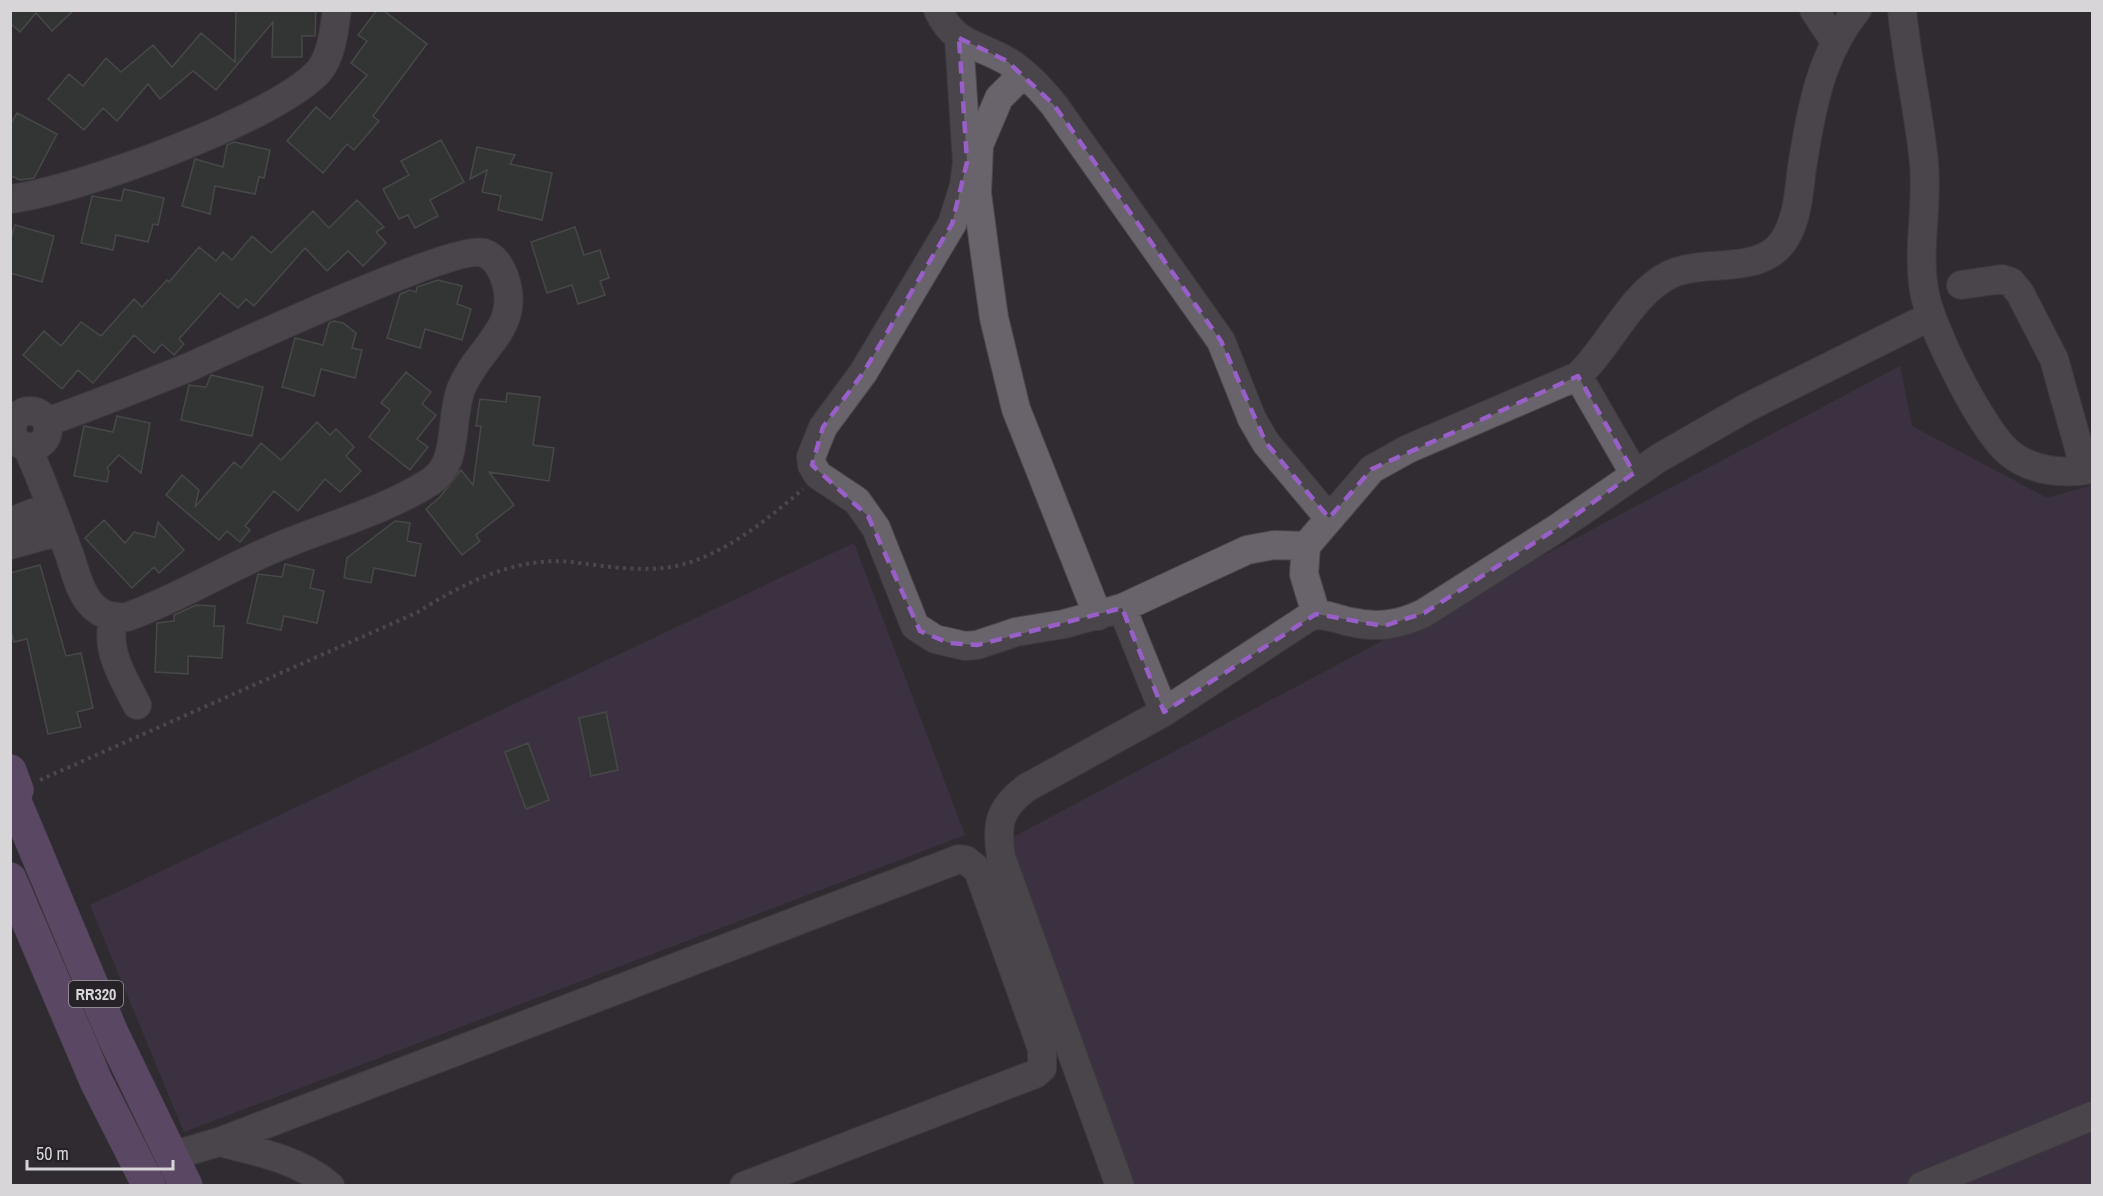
<svg xmlns="http://www.w3.org/2000/svg" width="2103" height="1196" font-family="'Archivo Narrow',sans-serif">
<style>
.green{fill:#4d3956}
.building{fill:#39413b;stroke:#636a64;stroke-width:1.5}
.lines{fill:none;stroke-linecap:round;stroke-linejoin:round}
.minor-casing{stroke:#4e4a4f;stroke-width:30}
.major-casing{stroke:#4e4a4f;stroke-width:34}
.path{stroke:#6c696e;stroke-width:4;stroke-dasharray:3 4.5;stroke-linecap:butt}
.minor{stroke:#69646b;stroke-width:28}
.major{stroke:#8f689f;stroke-width:33}
.marked{fill:none;stroke:#975fc7;stroke-width:4.5;stroke-dasharray:12 8;stroke-linejoin:round}
.labels{text-anchor:middle;stroke-width:4.5;stroke-linejoin:round;paint-order:stroke}
.shield{fill:#262228;stroke:#a39fa4;stroke-width:1.5}
.shield-label{font-size:16px;font-weight:bold;fill:#d8d5d9}
</style>
<rect width="100%" height="100%" fill="#302c32"/>
<path class="green" d="M1900,366L1912,426L2047,498L2092,485V1185H1125L1000,844Z
M854,543L965,835L184,1132L90,905Z"/>
<path class="building" d="M10,10H74L52,31L36,13L20,32L10,23Z
M236,10H316L315,36H302V57H272L273,22L216,90L193,71L160,99L148,84L117,121L103,108L84,130L48,99L69,74L83,86L106,58L121,72L153,45L172,67L201,33L235,62Z
M377,10H383L427,44L373,116L379,121L354,150L347,144L323,173L287,141L316,107L330,119L367,75L351,63L367,41L358,35Z
M17,113L57,134L34,178L20,180L10,175V125Z
M441,140L464,182L430,200L438,216L415,228L408,215L399,219L383,189L409,175L401,161Z
M234,142L270,150L264,178L259,177L255,194L215,186L210,214L182,206L195,159L223,167L227,145Z
M477,147L515,155L510,164L552,173L542,220L498,210L501,196L482,192L487,170L470,179Z
M124,189L164,198L158,225L153,224L148,242L116,235L113,250L81,243L92,196L121,201Z
M357,200L384,227L376,232L386,243L363,266L348,251L327,271L305,248L254,306L246,299L238,308L220,293L179,339L184,344L174,355L162,344L154,353L134,335L93,383L78,370L62,389L23,355L44,331L61,346L81,322L101,336L134,299L142,307L167,280L169,282L199,247L216,261L223,252L232,260L252,236L271,253L313,211L329,228Z
M15,225L54,236L42,282L10,273V241Z
M575,227L584,255L600,250L609,278L600,281L605,295L578,304L572,285L547,293L531,242Z
M438,280L462,286L457,304L471,309L462,340L425,329L420,348L387,338L400,294L410,290L416,292L417,287Z
M334,321L343,323L356,333L352,348L362,350L355,378L321,369L314,396L282,387L295,338L323,345L329,323Z
M406,372L431,392L422,404L436,415L417,439L428,447L410,470L369,437L390,410L381,403Z
M211,375L263,387L252,436L181,420L189,385L206,387Z
M507,393L540,397L533,445L554,448L549,481L489,472L514,505L476,535L480,541L462,555L426,509L440,497L461,470L473,485L481,426H476L480,399L506,402Z
M117,416L150,423L141,473L119,455L107,468L109,471L107,482L74,476L84,426L113,432Z
M317,422L330,435L336,429L354,447L346,456L361,471L340,492L325,479L298,511L274,491L245,526L250,530L240,542L227,531L219,540L166,495L182,475L199,490L195,507L234,462L241,468L261,443L281,460Z
M104,520L125,543L134,532L155,537L158,522L184,550L159,573L154,567L132,588L85,538Z
M395,521L410,523L407,541L421,544L415,576L374,568L371,583L344,578L347,558Z
M285,564L314,570L310,588L324,591L317,623L284,616L281,630L247,623L258,574L282,577Z
M40,565L66,656L81,653L93,708L77,712L81,727L48,734L27,639L14,642L10,628V573Z
M196,605L215,606L214,626H224L222,658L188,656V674L155,672L157,623L174,621V615Z
M606,712L618,770L591,776L579,718Z
M528,743L549,800L526,809L505,752Z"/>
<g class="lines">
<g class="minor-casing">
<path id="minor" d="M938,10C954,45 978,44 1007,61C1026,72 1041,89 1054,105L1221,341L1252,419L1266,443L1329,518
M1814,10L1834,40
M1902,10C1907,62 1919,112 1924,163C1928,206 1917,248 1924,290C1930,327 1980,426 2007,451C2029,471 2064,475 2092,469
M959,38L967,162L964,186L952,224L863,373L823,427L811,457L812,465L818,475L857,501L876,528L915,626L935,639L965,646L977,645L1016,632L1064,624L1122,608L1247,550L1274,545L1306,546
M1023,74L999,98L979,145L977,193L985,254L994,318L1016,409L1098,616
M10,199C76,191 276,119 319,71C332,55 334,30 337,10
M1961,285L2002,279L2011,282L2020,293L2054,359L2085,470
M1578,376L1634,473
M12 429a18 18 0 1 1 36 0a18 18 0 1 1-36 0Z
M27,447C43,482 56,519 70,556C75,571 79,590 90,603C100,615 112,618 127,617C177,599 224,570 273,549C324,527 383,512 430,482C460,463 449,421 461,389C478,346 523,328 504,276C500,266 495,257 484,253C454,244 230,349 187,368C140,387 94,405 47,422
M10,522L51,506
M10,545L60,531
M1122,608L1164,712
M1316,614L1304,574L1306,546L1372,469L1408,449L1578,376C1609,347 1631,294 1669,275C1704,257 1763,278 1786,237C1798,216 1799,190 1802,167C1811,111 1820,55 1857,10
M114,618C104,649 123,677 137,705
M219,1142C256,1151 300,1160 330,1186
M171,1156L219,1142L959,859L966,860L978,870L1042,1049V1068L1035,1074L744,1186
M1120,1186L1001,857C996,824 999,809 1026,788L1164,712L1309,617C1323,611 1337,620 1351,622C1378,628 1399,625 1424,613L1556,529L1659,458L1746,408L1931,316
M1922,1186L2092,1116"/>
</g>
<g class="major-casing">
<path id="major" d="M10,771L17,790L10,804
M14,799L112,1033L186,1186
M10,879L96,1081L149,1186"/>
</g>
<path class="path" d="M40,780L418,612C462,584 516,556 571,562C605,566 637,572 671,567C719,559 767,520 803,489"/>
<use href="#minor" class="minor"/>
<use href="#major" class="major"/>
</g>
<path d="M0 0H2103V1196H0ZM959,38L1007,61L1054,105L1221,341L1266,443L1329,518L1372,469L1578,376L1634,473L1556,529L1424,613L1384,626L1316,614L1164,712L1122,608L977,645L949,643L920,631L868,516L812,465L823,427L863,373L952,224L967,162Z" fill="#302c32" fill-opacity=".55" fill-rule="evenodd"/>
<path class="marked" d="M959,38L1007,61L1054,105L1221,341L1266,443L1329,518L1372,469L1578,376L1634,473L1556,529L1424,613L1384,626L1316,614L1164,712L1122,608L977,645L949,643L920,631L868,516L812,465L823,427L863,373L952,224L967,162Z"/>
<g class="labels">
<rect class="shield" x="69" y="981" width="54" height="26" rx="4.5"/>
<g class="shield-label">
<text x="96" y="1000">RR320</text>
</g>
</g>
<rect width="2103" height="1196" fill="none" stroke="#d8d5d9" stroke-width="24"/>
<path d="M27 1160v9h146v-9" fill="none" stroke="#d8d5d9" stroke-width="3"/>
<text x="36" y="1160" font-size="18" fill="#d8d5d9" stroke="#262228" stroke-width="4.5" paint-order="stroke">50 m</text>
</svg>
